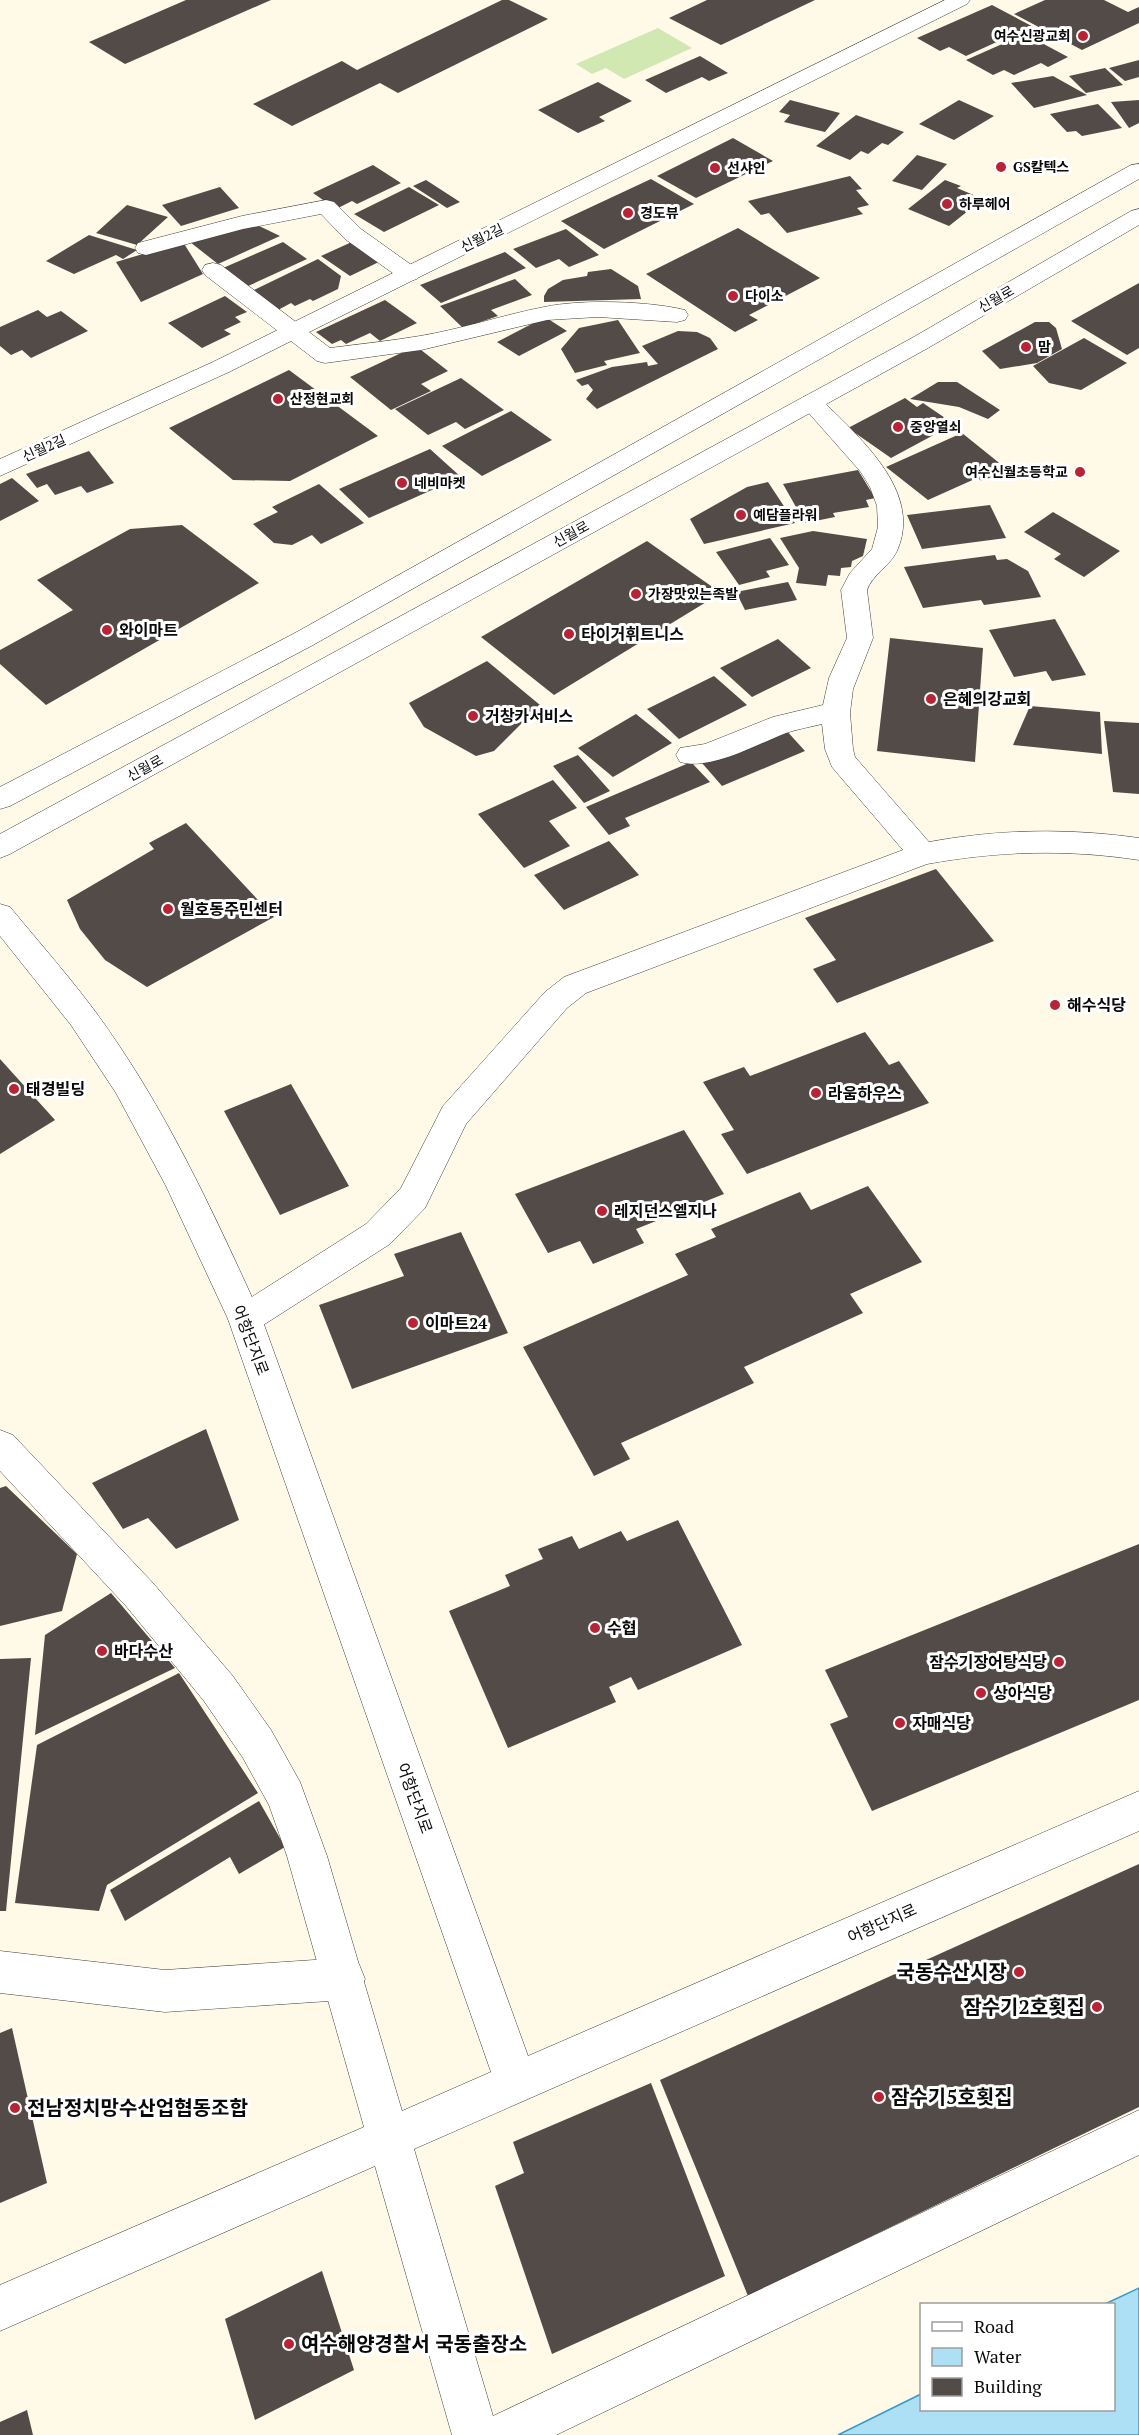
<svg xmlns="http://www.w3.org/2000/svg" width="1139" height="2435" font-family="'PT Serif','Noto Sans KR',serif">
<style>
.green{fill:#d2e8b3}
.water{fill:#addff5;stroke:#3499cc;stroke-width:1.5}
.building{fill:#534b47}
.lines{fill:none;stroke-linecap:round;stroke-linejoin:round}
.service-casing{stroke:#3d3d3d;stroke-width:1}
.minor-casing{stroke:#3d3d3d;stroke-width:1}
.tertiary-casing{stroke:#3d3d3d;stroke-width:1}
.service{fill:#fff;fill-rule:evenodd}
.minor{fill:#fff;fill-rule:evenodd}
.tertiary{fill:#fff;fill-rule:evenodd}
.poi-dot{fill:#b82435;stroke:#fff;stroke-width:2}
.labels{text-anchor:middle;stroke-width:6;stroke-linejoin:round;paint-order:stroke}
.far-poi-label{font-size:14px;font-weight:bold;fill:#0a0a0a;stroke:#fff;text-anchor:start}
.far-street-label{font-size:14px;fill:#0a0a0a;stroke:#fff}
.poi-label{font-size:16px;font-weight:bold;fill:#0a0a0a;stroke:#fff;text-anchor:start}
.street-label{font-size:16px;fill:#0a0a0a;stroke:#fff}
.near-poi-label{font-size:20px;font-weight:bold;fill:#0a0a0a;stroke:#fff;text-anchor:start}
</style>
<rect width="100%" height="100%" fill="#fff9e7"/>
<path class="green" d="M658,28L692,48L624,79L606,68L592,74L576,64Z"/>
<path class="water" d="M1139,2288V2435H838L921,2394L922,2410H1114V2304H1105Z"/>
<path class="building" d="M186,0H271L125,64L89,42Z
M502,0H509L548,19L398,93L380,83L292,126L253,104L342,61L357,70Z
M707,0H815L721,45L669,18Z
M1045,0H1104L1128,12L1139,7V23L1082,50L1014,14Z
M992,5L1043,32L1034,36L1023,30L966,56L949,47L940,51L917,38Z
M1025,34L1068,57L1048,67L1041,63L1014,75L1004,70L993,75L966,60Z
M700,56L728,73L709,81L702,77L666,93L645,80Z
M1139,60V77L1125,81L1109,68Z
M1105,68L1123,85L1086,93L1069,76Z
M1053,76L1087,95L1034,108L1011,83Z
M598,82L632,101L599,117L605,121L578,133L538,110Z
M790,100L840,113L825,132L784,122L790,115L779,112Z
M959,100L994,116L954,140L919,124Z
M1139,100V123L1129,128L1111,102Z
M1098,104L1122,128L1082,136L1076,131L1067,132L1050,114Z
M856,115L904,132L888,145L882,143L868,154L861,151L850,160L816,146Z
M733,138L773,161L696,198L657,176Z
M917,155L947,164L922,190L892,181Z
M373,165L401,183L357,204L352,201L336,209L313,193Z
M850,176L862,189L856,190L869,205L857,208L863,214L787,233L769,213L761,215L748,201Z
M651,179L694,204L604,249L561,221Z
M426,180L460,202L447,208L413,186Z
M945,180L961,186L957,188L983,199L949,226L908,209Z
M220,187L239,208L181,226L162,205Z
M409,187L439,205L384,232L354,214Z
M127,205L168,217L137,245L96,233Z
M255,224L280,236L218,264L190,242Z
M738,228L820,278L749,315L758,320L735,332L646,274Z
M566,229L599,255L569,267L559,259L536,268L513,249Z
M89,235L137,250L123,259L116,255L74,274L46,261Z
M354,241L383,260L350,276L321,256Z
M183,242L203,274L141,302L116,262Z
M283,242L307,259L246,287L223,268Z
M505,252L526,268L441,303L420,285Z
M318,259L341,276L338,289L313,301L310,299L295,306L291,303L278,310L252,291Z
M611,269L638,286L641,299L544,302V296L548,289L563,280L587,276L588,272Z
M515,279L532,295L491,310L498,316L463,328L440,306Z
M1139,283V348L1127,355L1071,321Z
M225,296L247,312L235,317L241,322L224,330L231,334L202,348L168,323Z
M385,300L417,323L380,341L370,333L346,344L341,340L332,344L316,332Z
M38,310L47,317L61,311L88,331L31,358L22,350L11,355L0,346V327Z
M545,317L567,331L519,356L497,342Z
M618,320L640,353L604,361L607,365L575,373L561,349L579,328Z
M1035,322H1049L1056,328L1062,349L1037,363L1000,369L982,351Z
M678,331L697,332L710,338L718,349L597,409L586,399L593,390L588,384L582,386L576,380L612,367L647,362L648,366L658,364L642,346Z
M1084,338L1127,363L1081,390L1049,383L1033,366Z
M416,346L448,371L421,384L431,391L391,410L350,377Z
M289,370L378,436L290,481L233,480L169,428Z
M461,378L504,410L465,429L456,422L428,435L395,409Z
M938,382H957L1000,410L988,419L959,407L910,399Z
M905,398L917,407L923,403L954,424L891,458L848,428Z
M511,411L552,440L482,476L442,446Z
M962,433L1008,470L982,481L977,478L928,500L886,467Z
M430,449L461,477L369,518L339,489Z
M89,451L114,483L87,493L81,486L55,495L47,484L37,488L26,474Z
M858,470L875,498L866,500L869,507L833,513L835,517L805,523L783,484Z
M12,478L39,501L0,521V484Z
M768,482L795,523L704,544L690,519L747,487Z
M319,484L364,523L321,544L312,535L292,545L274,543L253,524L278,512L272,507Z
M990,505L1006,538L922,549L907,515Z
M1053,512L1120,551L1084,577L1054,559L1061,554L1024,532Z
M182,525L259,583L46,705L0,664V650L73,610L37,580L130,529Z
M813,531L867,539L863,556L852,561L851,567L841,568L840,576L828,575L826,586L796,583L799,568L780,538Z
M770,538L789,565L766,571L770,577L739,585L716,552Z
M647,541L721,593L554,695L481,637Z
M995,555L997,560L1007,559L1028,571L1041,597L984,605L981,600L923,608L904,567Z
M788,582L797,600L745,610L736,592Z
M1055,619L1086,675L1052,681L1046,671L1014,677L989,630Z
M890,638L983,648L975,762L877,751Z
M778,639L811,668L752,697L720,668Z
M487,661L540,705L494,751L476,756L424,727L409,703Z
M714,676L747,705L679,739L647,709Z
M1030,706L1100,712L1102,754L1013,745Z
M636,714L672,743L613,777L578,748Z
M1104,721L1139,723V794L1113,792Z
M785,729L805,751L722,786L702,763Z
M578,755L610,791L584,803L553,766Z
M691,762L710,782L625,818L630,826L609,835L586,807Z
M553,780L577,808L549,821L570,846L524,868L478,814Z
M186,823L274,917L147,987L105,960L80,929L67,900L154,849L149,843Z
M609,841L639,875L564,910L534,875Z
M936,869L994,941L837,1003L813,969L836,960L805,918Z
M865,1032L889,1065L899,1061L929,1103L747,1174L721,1134L734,1130L703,1082L744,1067L750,1076Z
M0,1059L55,1120L0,1154Z
M291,1084L349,1186L280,1215L224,1111Z
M684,1130L724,1194L636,1229L644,1243L593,1264L580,1241L548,1253L515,1194Z
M868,1186L922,1262L850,1294L863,1313L744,1367L754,1383L621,1443L630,1459L594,1476L523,1347L688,1275L675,1254L716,1237L711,1229L800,1192L811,1210Z
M461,1232L508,1333L352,1389L319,1305L404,1276L394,1254Z
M206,1429L239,1520L176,1549L148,1518L123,1529L92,1483Z
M6,1486L77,1554L62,1611L0,1626V1488Z
M678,1520L742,1645L638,1690L631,1677L609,1687L616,1702L508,1748L449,1611L510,1586L505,1575L543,1559L538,1549L572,1536L579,1549L621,1531L627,1541Z
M1139,1544V1700L872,1811L830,1724L848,1717L825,1670Z
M111,1593L175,1668L35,1735L45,1635Z
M31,1658L6,1911H0V1659Z
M179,1673L258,1793L107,1885L99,1911L15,1903L37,1745Z
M259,1801L285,1847L239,1874L230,1857L125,1921L110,1890Z
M1139,1864V2107L748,2296L660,2080Z
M12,2028L47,2183L0,2203V2033Z
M651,2083L725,2276L552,2354L495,2186L524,2173L513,2142Z
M322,2271L354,2370L255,2420L225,2319Z
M27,2410L33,2435H0V2422Z"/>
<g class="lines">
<g class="service-casing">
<path id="service" d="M326,200L334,202L361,229L417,269L420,274L417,279L409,281L401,279L345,239L321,214L243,229L146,255L138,253L135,248L138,243L242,216Z
M213,263L221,265L330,348C360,344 390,341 420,336C462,329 503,315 544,307C582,299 648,301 685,310L688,315L685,320L677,322L598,317L547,320L421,350L325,363L317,361L205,275L202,270L205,265Z
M811,395L819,397C856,435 924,490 897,551C890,566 872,575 867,590L873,638L853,689L850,713L853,749L855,757L929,842C1000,829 1068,828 1139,838V860C1067,849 998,851 927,864L586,993L567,1008L466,1124L425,1208L390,1244L257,1329L245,1334L233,1329L228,1319L233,1309L366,1224L401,1188L443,1106L545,992L564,977L903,850L832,767L825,749L822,724C810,727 798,729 786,733C757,744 711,771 680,762L676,755L680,748L705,744L773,717L823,705L829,678L847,638L841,590L850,573L872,549L878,527L877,506L870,487L860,471L799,402L803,397Z
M0,1951L165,1970L344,1958L359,1964L365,1979L359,1994L344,2000L165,2012L0,1993Z"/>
</g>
<g class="minor-casing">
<path id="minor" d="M945,0H970L967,4L229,372L0,476V459L213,362Z
M0,904L10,907C47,952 86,995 118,1044C176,1130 219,1225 262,1319L528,2056L1139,1791V1831L414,2149L493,2416L1139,2110V2155L556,2435H452L375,2166L0,2331V2285L364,2127L287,1856L269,1805L243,1758L204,1701L126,1606L0,1471V1430L13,1435L152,1582L232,1675L271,1730L300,1782L327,1856L402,2111L491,2072L228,1319L166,1186L116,1093L71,1025L0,936Z"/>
</g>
<g class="tertiary-casing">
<path id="tertiary" d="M1139,164V179L313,645L10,806L0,809V787L295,633L1131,165Z
M1139,209V225L928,348L10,854L0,858V834L912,338L1131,211Z"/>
</g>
<use href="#service" class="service"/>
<use href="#minor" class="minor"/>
<use href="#tertiary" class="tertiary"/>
</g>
<g class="poi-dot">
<circle cx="1083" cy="36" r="6"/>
<circle cx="1001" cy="167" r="6"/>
<circle cx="715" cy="168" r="6"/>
<circle cx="947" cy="204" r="6"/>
<circle cx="628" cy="213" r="6"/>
<circle cx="733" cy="296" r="6"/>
<circle cx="1026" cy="347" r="6"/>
<circle cx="278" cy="399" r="6"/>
<circle cx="898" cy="427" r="6"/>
<circle cx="1080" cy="472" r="6"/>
<circle cx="402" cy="483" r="6"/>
<circle cx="741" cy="515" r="6"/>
<circle cx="636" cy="594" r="6"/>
<circle cx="107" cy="630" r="6"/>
<circle cx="569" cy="634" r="6"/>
<circle cx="931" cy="699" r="6"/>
<circle cx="473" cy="716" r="6"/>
<circle cx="168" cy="909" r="6"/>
<circle cx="1055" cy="1005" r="6"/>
<circle cx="14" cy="1089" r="6"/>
<circle cx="816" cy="1093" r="6"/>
<circle cx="602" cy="1211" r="6"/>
<circle cx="413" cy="1323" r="6"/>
<circle cx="595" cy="1628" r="6"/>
<circle cx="102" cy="1651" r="6"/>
<circle cx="1059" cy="1662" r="6"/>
<circle cx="981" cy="1693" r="6"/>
<circle cx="900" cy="1723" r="6"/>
<circle cx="1019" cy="1972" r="6"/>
<circle cx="1097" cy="2007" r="6"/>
<circle cx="879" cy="2097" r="6"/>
<circle cx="15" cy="2108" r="6"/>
<circle cx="289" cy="2344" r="6"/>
</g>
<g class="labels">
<g class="far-poi-label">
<text x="1071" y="41" text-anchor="end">여수신광교회</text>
<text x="1013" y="172">GS칼텍스</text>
<text x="727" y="173">선샤인</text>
<text x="959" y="209">하루헤어</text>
<text x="640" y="218">경도뷰</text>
<text x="745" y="301">다이소</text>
<text x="1038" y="352">맘</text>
<text x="290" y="404">산정현교회</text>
<text x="910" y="432">중앙열쇠</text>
<text x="1068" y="477" text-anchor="end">여수신월초등학교</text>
<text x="414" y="488">네비마켓</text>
<text x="753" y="520">예담플라워</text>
<text x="648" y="599">가장맛있는족발</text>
</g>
<g class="far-street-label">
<text transform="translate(482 238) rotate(-26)" y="5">신월2길</text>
<text transform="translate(996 299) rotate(-30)" y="5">신월로</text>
<text transform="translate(44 448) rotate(-24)" y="5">신월2길</text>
<text transform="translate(571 534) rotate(-29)" y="5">신월로</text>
<text transform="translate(145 768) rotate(-29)" y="5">신월로</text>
</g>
<g class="poi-label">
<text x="119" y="636">와이마트</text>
<text x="581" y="640">타이거휘트니스</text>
<text x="943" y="705">은혜의강교회</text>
<text x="485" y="722">거창카서비스</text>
<text x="180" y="915">월호동주민센터</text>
<text x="1067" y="1011">해수식당</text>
<text x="26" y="1095">태경빌딩</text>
<text x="828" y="1099">라움하우스</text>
<text x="614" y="1217">레지던스엘지나</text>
<text x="425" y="1329">이마트24</text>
<text x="607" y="1634">수협</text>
<text x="114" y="1657">바다수산</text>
<text x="1047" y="1668" text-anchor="end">잠수기장어탕식당</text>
<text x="993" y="1699">상아식당</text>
<text x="912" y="1729">자매식당</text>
</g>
<g class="street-label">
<text transform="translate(251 1340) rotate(69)" y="6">어항단지로</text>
<text transform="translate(415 1798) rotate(70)" y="6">어항단지로</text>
<text transform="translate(882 1923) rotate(-24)" y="6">어항단지로</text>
</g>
<g class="near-poi-label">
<text x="1007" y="1979" text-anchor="end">국동수산시장</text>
<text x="1085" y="2014" text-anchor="end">잠수기2호횟집</text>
<text x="891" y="2104">잠수기5호횟집</text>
<text x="27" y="2115">전남정치망수산업협동조합</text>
<text x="301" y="2351">여수해양경찰서 국동출장소</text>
</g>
</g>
<rect x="920" y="2303" width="195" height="108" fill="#ffffff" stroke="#9d9d9d" stroke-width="1.5"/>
<rect x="932" y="2322" width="30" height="9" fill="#ffffff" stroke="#9d9d9d" stroke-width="1.5"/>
<text x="974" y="2333" font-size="18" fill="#0a0a0a">Road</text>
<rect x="932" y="2348" width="30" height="18" fill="#addff5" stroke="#9d9d9d" stroke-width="1.5"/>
<text x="974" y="2363" font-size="18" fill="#0a0a0a">Water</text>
<rect x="932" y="2378" width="30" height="18" fill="#534b47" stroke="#9d9d9d" stroke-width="1.5"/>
<text x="974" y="2393" font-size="18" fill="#0a0a0a">Building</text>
</svg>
